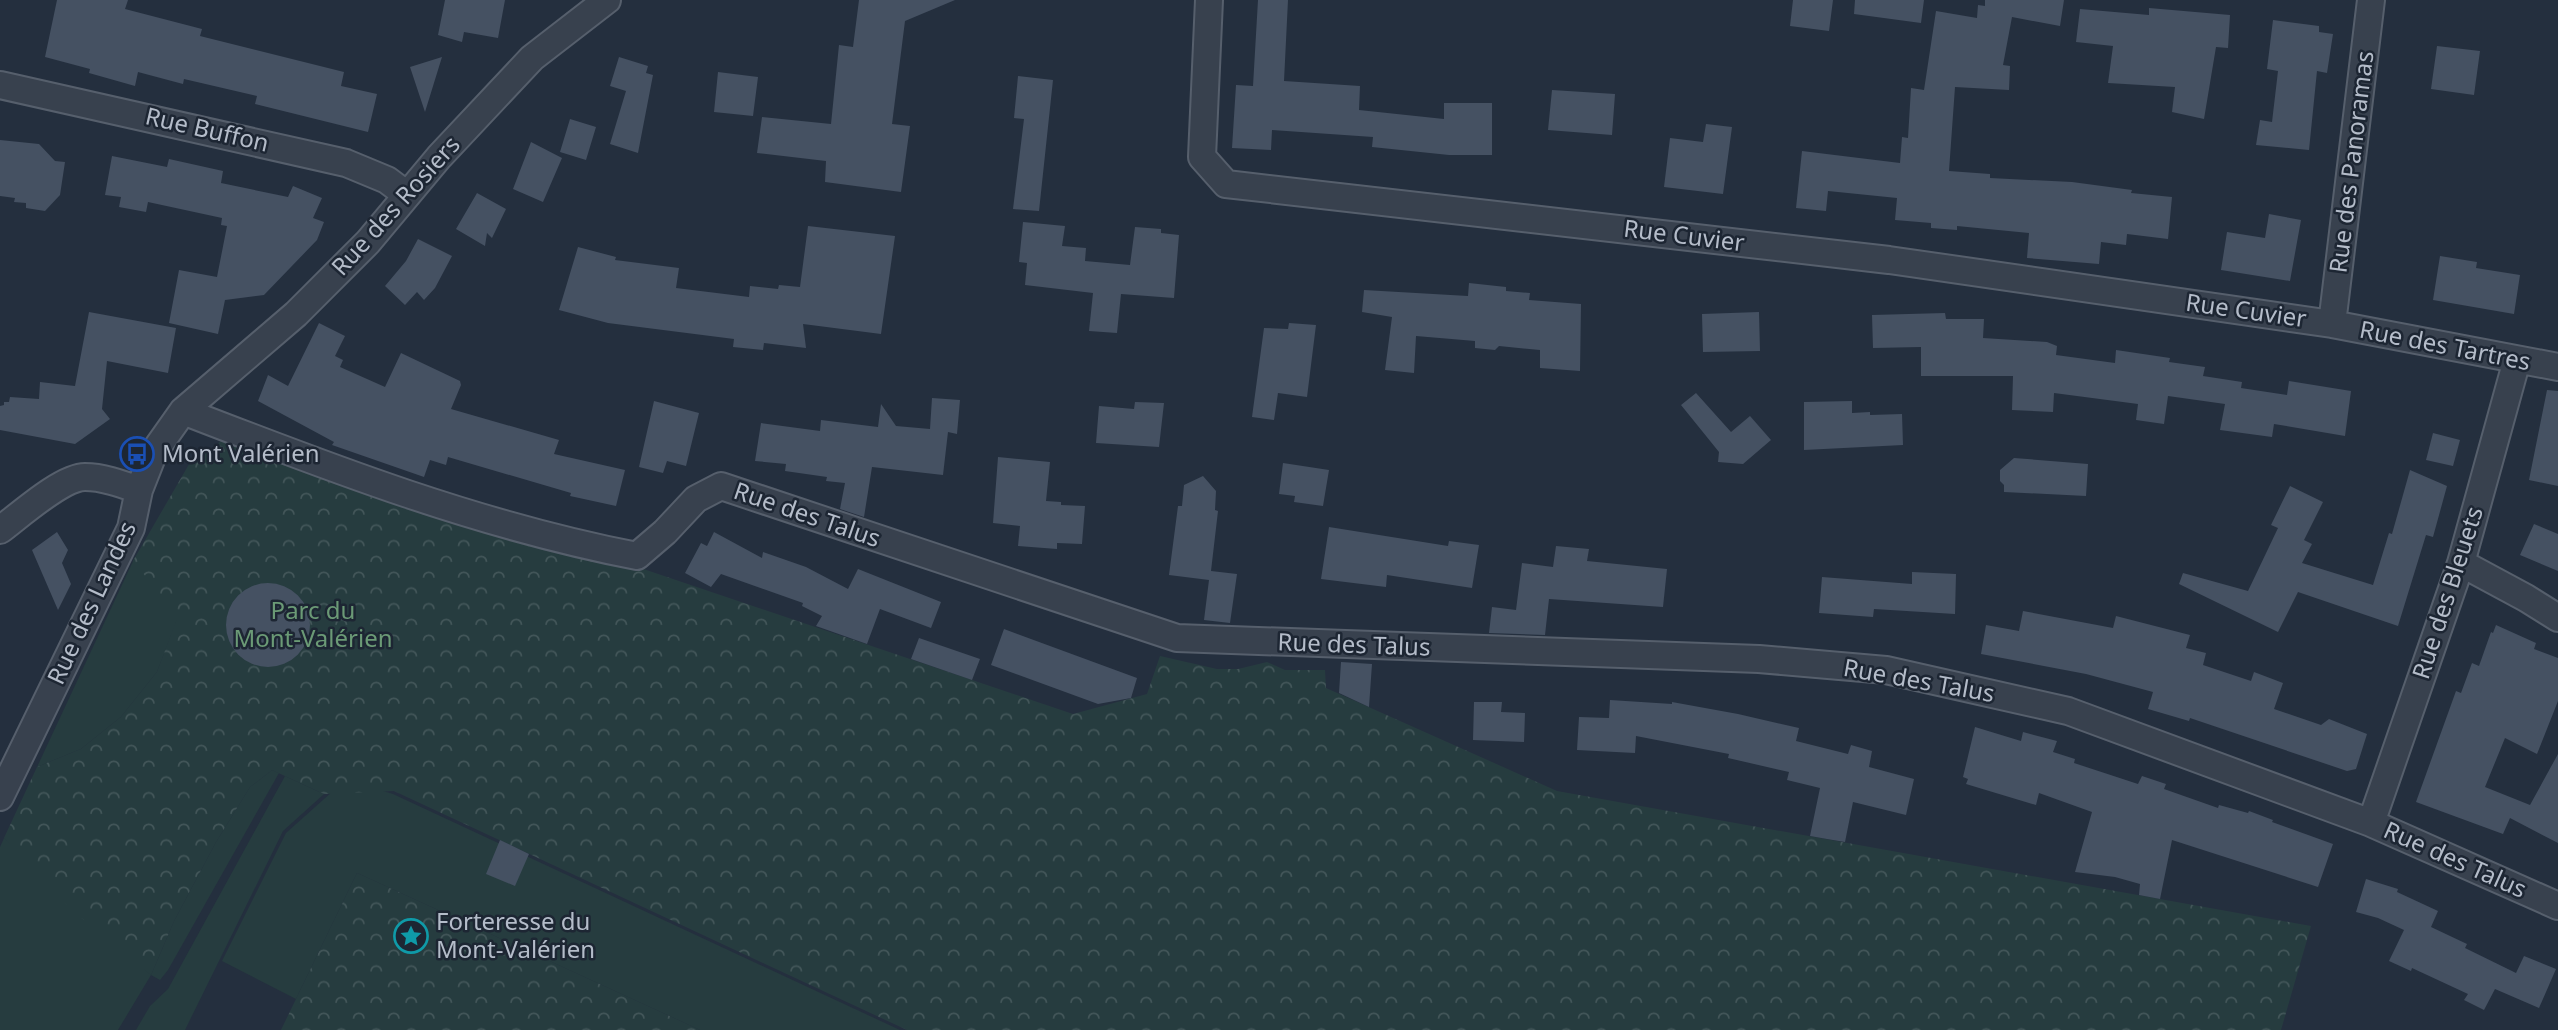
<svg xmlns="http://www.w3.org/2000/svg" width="2558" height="1030" font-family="'Noto Sans',sans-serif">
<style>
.grass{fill:#263c3f}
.forest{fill:url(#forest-crowns)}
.building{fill:#455162}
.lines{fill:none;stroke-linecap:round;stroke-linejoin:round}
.minor-casing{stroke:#565f6c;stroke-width:30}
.minor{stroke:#38414e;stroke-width:26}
.labels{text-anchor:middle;stroke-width:5;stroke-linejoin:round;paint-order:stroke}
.street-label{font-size:24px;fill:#b4bcc9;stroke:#1d2633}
.poi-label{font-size:24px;fill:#b4bcc9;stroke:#1d2633;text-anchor:start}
.park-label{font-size:24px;fill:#6b9a76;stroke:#1d2633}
</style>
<defs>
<pattern id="forest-crowns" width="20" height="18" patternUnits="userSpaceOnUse" patternTransform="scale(1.75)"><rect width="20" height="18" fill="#263c3f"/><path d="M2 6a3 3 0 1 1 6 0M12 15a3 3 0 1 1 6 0" fill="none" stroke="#435659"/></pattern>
</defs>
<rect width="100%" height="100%" fill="#242f3e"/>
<path class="grass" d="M135,557L184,602L157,672L121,717L81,749L37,767Z
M272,770L279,773L168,970L160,980L151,975L118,1030H0V847L4,838L151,975L174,921L216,842L250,787Z
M285,776L324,794L283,831L185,1030H136L150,1006L168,989Z
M380,790L393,794L900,1030H700L357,873L296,999L222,961L286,833L333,791Z"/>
<path class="forest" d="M229,429L1073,714L1147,694L1160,656L1217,669H1238L1267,662L1285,670H1325L1326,688L1557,791L2311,926L2281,1030H907L394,791L324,794L272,770L250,787L216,842L174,921L151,975L73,911L4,838L37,767L81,749L121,717L157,672L178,616L133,561L199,447L213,451Z
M357,873L700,1030H281Z"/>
<path class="building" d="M57,0H128L125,9L202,29L200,36L344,72L341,86L377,94L368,132L255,104L257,96L184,79L183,84L138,72L135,86L89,73L90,69L45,57Z
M445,0H505L498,38L464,32L462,42L438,35Z
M859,0H955L905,21L892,124L910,126L901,192L825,182L826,161L757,153L762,117L831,124L839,45L853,47Z
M1258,0H1288L1284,81L1360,86L1359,110L1444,119V103H1492V155H1449L1372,147L1373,137L1272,130L1271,150L1232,148L1236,85L1253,86Z
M1793,0H1833L1829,31L1790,26Z
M1855,0H1924L1921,23L1854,14Z
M1985,0H2064L2060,26L2012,17L2003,65L2010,66L2009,90L1955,87L1949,171L1990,174V178L2072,182L2132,190L2131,193L2172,197L2168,239L2127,234L2126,245L2101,242L2099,264L2027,258L2029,233L1957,226V230L1931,228V223L1895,220L1897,198L1828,191L1826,211L1796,208L1802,151L1900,163L1902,137L1908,138L1911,88L1924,90L1936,11L1977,18L1978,5L1985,6Z
M2149,8L2230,15L2228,48L2216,47L2204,119L2172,112L2175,87L2108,83L2113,46L2076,42L2080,9L2149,15Z
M2273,20L2319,26V32L2333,34L2327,73L2317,71L2309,150L2256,145L2260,120L2272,122L2278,71L2267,69Z
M2437,46L2480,51L2474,95L2431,89Z
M442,57L425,112L410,67Z
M619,57L648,66L646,73L653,75L638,153L610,144L626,91L610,86Z
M718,72L758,77L753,116L714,112Z
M1018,76L1053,80L1039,211L1013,209L1024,119L1014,118Z
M1552,90L1615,94L1612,135L1548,130Z
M570,119L596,127L586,160L560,152Z
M1706,124L1732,127L1723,194L1664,187L1670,138L1703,142Z
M0,140L39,144L55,161L65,162L60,195L45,211L26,208V203L14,202L15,198L0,196Z
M531,142L562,158L543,202L513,189Z
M112,156L167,167L169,159L223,171L221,183L288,197L293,186L322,198L313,218L324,222L317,240L264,295L225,300L218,334L169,323L179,270L217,277L227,226L221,225L222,218L148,202L146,212L119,207L121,197L105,195Z
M477,193L506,209L492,238L487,233L485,246L456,229Z
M2269,214L2301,220L2290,281L2221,270L2227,232L2265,238Z
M1023,222L1065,226L1062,246L1086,248L1085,261L1130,265L1135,227L1161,229V233L1179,235L1174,298L1121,294L1117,333L1089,331L1093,293L1025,285L1027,263L1019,262Z
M808,226L895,236L881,334L803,324L806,348L764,343L763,350L733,347L734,339L608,323L559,310L578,247L616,257L615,260L679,268L676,288L749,297L750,286L778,289L779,285L800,287Z
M418,239L452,256L435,288L424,300L417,292L405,305L385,286L406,261Z
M2440,256L2477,262L2476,268L2520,275L2514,314L2433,300Z
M1469,283L1506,287V291L1530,293L1529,300L1581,304L1580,371L1540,368V350L1499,346L1495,350L1475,348V341L1416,336L1414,373L1385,370L1392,317L1362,312L1364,290L1468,296Z
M89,312L176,328L168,373L107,361L102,409L110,419L75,444L0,430V406L4,405V402H9L10,397L39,399L40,382L75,386Z
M1759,312L1760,351L1703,352L1702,314Z
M1945,313L1946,319H1984L1983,338L2047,342L2057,346L2056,355L2115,363L2116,350L2170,358L2169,362L2205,367L2203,376L2242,382L2241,388L2287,395L2289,381L2351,391L2345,436L2274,424L2272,437L2220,430L2225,404L2168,396L2164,424L2136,420L2138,404L2054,393L2053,412L2012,410L2013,376H1921V347L1873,348L1872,315Z
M319,323L345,336L335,356L343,360L340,367L385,387L401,353L460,381L461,385L451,409L559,440L554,454L625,470L616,506L570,496L571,493L448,457L446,465L430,460L424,477L332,445L334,442L258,401L268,375L288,386Z
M1289,323L1316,325L1307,397L1278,393L1274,420L1252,417L1264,328L1288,329Z
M2547,390L2558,391V486L2529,480Z
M1696,393L1731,432L1750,416L1771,440L1743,464L1718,462L1719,452L1681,405Z
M932,398L960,400L957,434L948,432L943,475L872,467L864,517L840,509L845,483L826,481L827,477L785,471L786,464L755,461L761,423L820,431L821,420L878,427L881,404L896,426L930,429Z
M654,401L699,413L686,466L667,461L663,473L639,467Z
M1852,401V413L1870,412V415L1902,414L1903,445L1804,450V402Z
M1135,402L1164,403L1159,447L1096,443L1099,406L1134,409Z
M2433,433L2460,440L2453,466L2426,460Z
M998,457L1050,462L1046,501L1061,502V505L1085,506L1082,544L1057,543V549L1018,546L1020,526L993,523Z
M2014,458L2088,464L2086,496L2004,492V485L2000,481V470Z
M1283,463L1329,470L1323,506L1294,502L1295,496L1279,494Z
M2410,470L2447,486L2433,537L2426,535L2398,626L2298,592L2278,632L2179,584L2183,573L2248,591L2278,528L2271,525L2290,486L2323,502L2304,540L2312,544L2302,563L2373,585L2389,533L2392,534Z
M1203,476L1216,491L1215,510L1218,511L1211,571L1237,574L1230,623L1204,620L1209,580L1169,575L1178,506H1182L1184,485Z
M2534,524L2558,534V571L2520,555Z
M1329,527L1448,546L1449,541L1479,545L1472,588L1387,575L1386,587L1321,579Z
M57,532L68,550L62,563L71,584L58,610L32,550Z
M714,532L762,558L763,552L806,567L848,589L858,569L941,602L931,628L880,609L867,644L816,626L822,616L802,606L803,603L721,574L711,587L685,573L701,543L707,546Z
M1556,546L1589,549L1587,561L1667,569L1663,607L1549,599L1545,635L1489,633L1492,607L1516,610L1522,563L1553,567Z
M1912,572L1956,574L1955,614L1874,609L1873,617L1819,613L1822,577L1912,584Z
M226 625a42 42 0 1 1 84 0a42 42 0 1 1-84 0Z
M2023,611L2113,628L2116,616L2190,635L2186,648L2206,653L2203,665L2251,681L2254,672L2283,683L2274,709L2321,725L2329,719L2367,734L2356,769L2347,771L2190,718L2189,721L2148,709L2153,692L2086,674L1981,654L1986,625L2019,631Z
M2496,625L2536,643L2534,649L2558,658V701L2537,754L2505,738L2485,787L2530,805L2558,754V843L2510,818L2503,834L2416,802L2456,691L2461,693L2472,663L2479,666L2491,632L2493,633Z
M1004,629L1137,678L1131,698L1098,704L991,665Z
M919,638L980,659L972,680L911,659Z
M1341,662L1372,664L1369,707L1339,693Z
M1610,700L1672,704V702L1738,714L1799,728L1796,741L1848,754L1851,745L1872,751L1869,767L1914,779L1906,815L1853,802L1845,842L1827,839L1810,836L1820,788L1787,780L1789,772L1728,758L1729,754L1636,736L1635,753L1577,750L1579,717L1609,718Z
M1474,702H1502L1501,712L1525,713L1524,742L1473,740Z
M1975,727L2021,741L2023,732L2057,741L2053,752L2075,759L2074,763L2138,784L2142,776L2166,784L2164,789L2218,808L2219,805L2248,813L2249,811L2273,820L2272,822L2333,844L2318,887L2172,840L2160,899L2139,895L2140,884L2115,877L2075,872L2092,812L2039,793L2036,805L1966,784L1968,779L1963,777Z
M500,840L529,854L515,886L486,874Z
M2366,879L2398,889L2397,892L2438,911L2431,927L2467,944L2465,948L2516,973L2524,956L2556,969L2539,1008L2495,989L2484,1010L2464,1000L2468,994L2412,968L2411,971L2389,961L2404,930L2378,918L2356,912Z"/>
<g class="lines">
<g class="minor-casing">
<path id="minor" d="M1209,0L1202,157L1226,184L1889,260L2332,324L2558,367
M0,85L346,163L387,180L407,195
M2332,324L2371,0
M183,411C330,468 481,526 637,556L665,532L696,499L721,486L1177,638L1759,659L1886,670L2068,711L2371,823L2558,906
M0,530C19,516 62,477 85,477C103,477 122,484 139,490
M2461,563L2526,598L2558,618
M0,797L131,528L139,490L154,452L183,411L296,314L368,242L439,157L532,58L607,0
M2371,823L2461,563L2517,360"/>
</g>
<use href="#minor" class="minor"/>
</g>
<defs>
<g id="bus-ring" transform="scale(1.75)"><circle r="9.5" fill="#1d2633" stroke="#1a4fb4" stroke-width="1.5"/><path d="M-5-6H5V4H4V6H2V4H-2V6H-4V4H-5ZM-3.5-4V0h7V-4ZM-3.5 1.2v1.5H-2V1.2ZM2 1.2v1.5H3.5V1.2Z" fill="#1a4fb4"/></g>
<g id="sight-ring" transform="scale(1.75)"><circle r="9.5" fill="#1d2633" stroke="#0f9aa8" stroke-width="1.5"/><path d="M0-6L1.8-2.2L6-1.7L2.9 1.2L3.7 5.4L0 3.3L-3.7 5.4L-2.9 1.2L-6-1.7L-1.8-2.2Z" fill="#0f9aa8"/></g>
</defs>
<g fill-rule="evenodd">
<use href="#bus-ring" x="137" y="454"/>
<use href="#sight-ring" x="411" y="936"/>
</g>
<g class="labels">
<g class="street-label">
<text transform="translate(207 130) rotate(13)" y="8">Rue Buffon</text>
<text transform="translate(2352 162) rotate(-83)" y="8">Rue des Panoramas</text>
<text transform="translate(396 206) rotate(-48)" y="8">Rue des Rosiers</text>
<text transform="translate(1684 236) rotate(7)" y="8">Rue Cuvier</text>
<text transform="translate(2246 311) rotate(8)" y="8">Rue Cuvier</text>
<text transform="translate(2445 346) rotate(11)" y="8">Rue des Tartres</text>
<text transform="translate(807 515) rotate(19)" y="8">Rue des Talus</text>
<text transform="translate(2448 593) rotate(-72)" y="8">Rue des Bleuets</text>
<text transform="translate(92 603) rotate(-65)" y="8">Rue des Landes</text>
<text transform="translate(1354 645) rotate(2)" y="8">Rue des Talus</text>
<text transform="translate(1919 681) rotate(10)" y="8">Rue des Talus</text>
<text transform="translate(2455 860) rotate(24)" y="8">Rue des Talus</text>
</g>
<g class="poi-label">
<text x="162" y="462">Mont Valérien</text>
<text x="436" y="930">Forteresse du<tspan x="436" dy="28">Mont-Valérien</tspan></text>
</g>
<g class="park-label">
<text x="313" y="619">Parc du<tspan x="313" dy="28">Mont-Valérien</tspan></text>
</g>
</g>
</svg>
